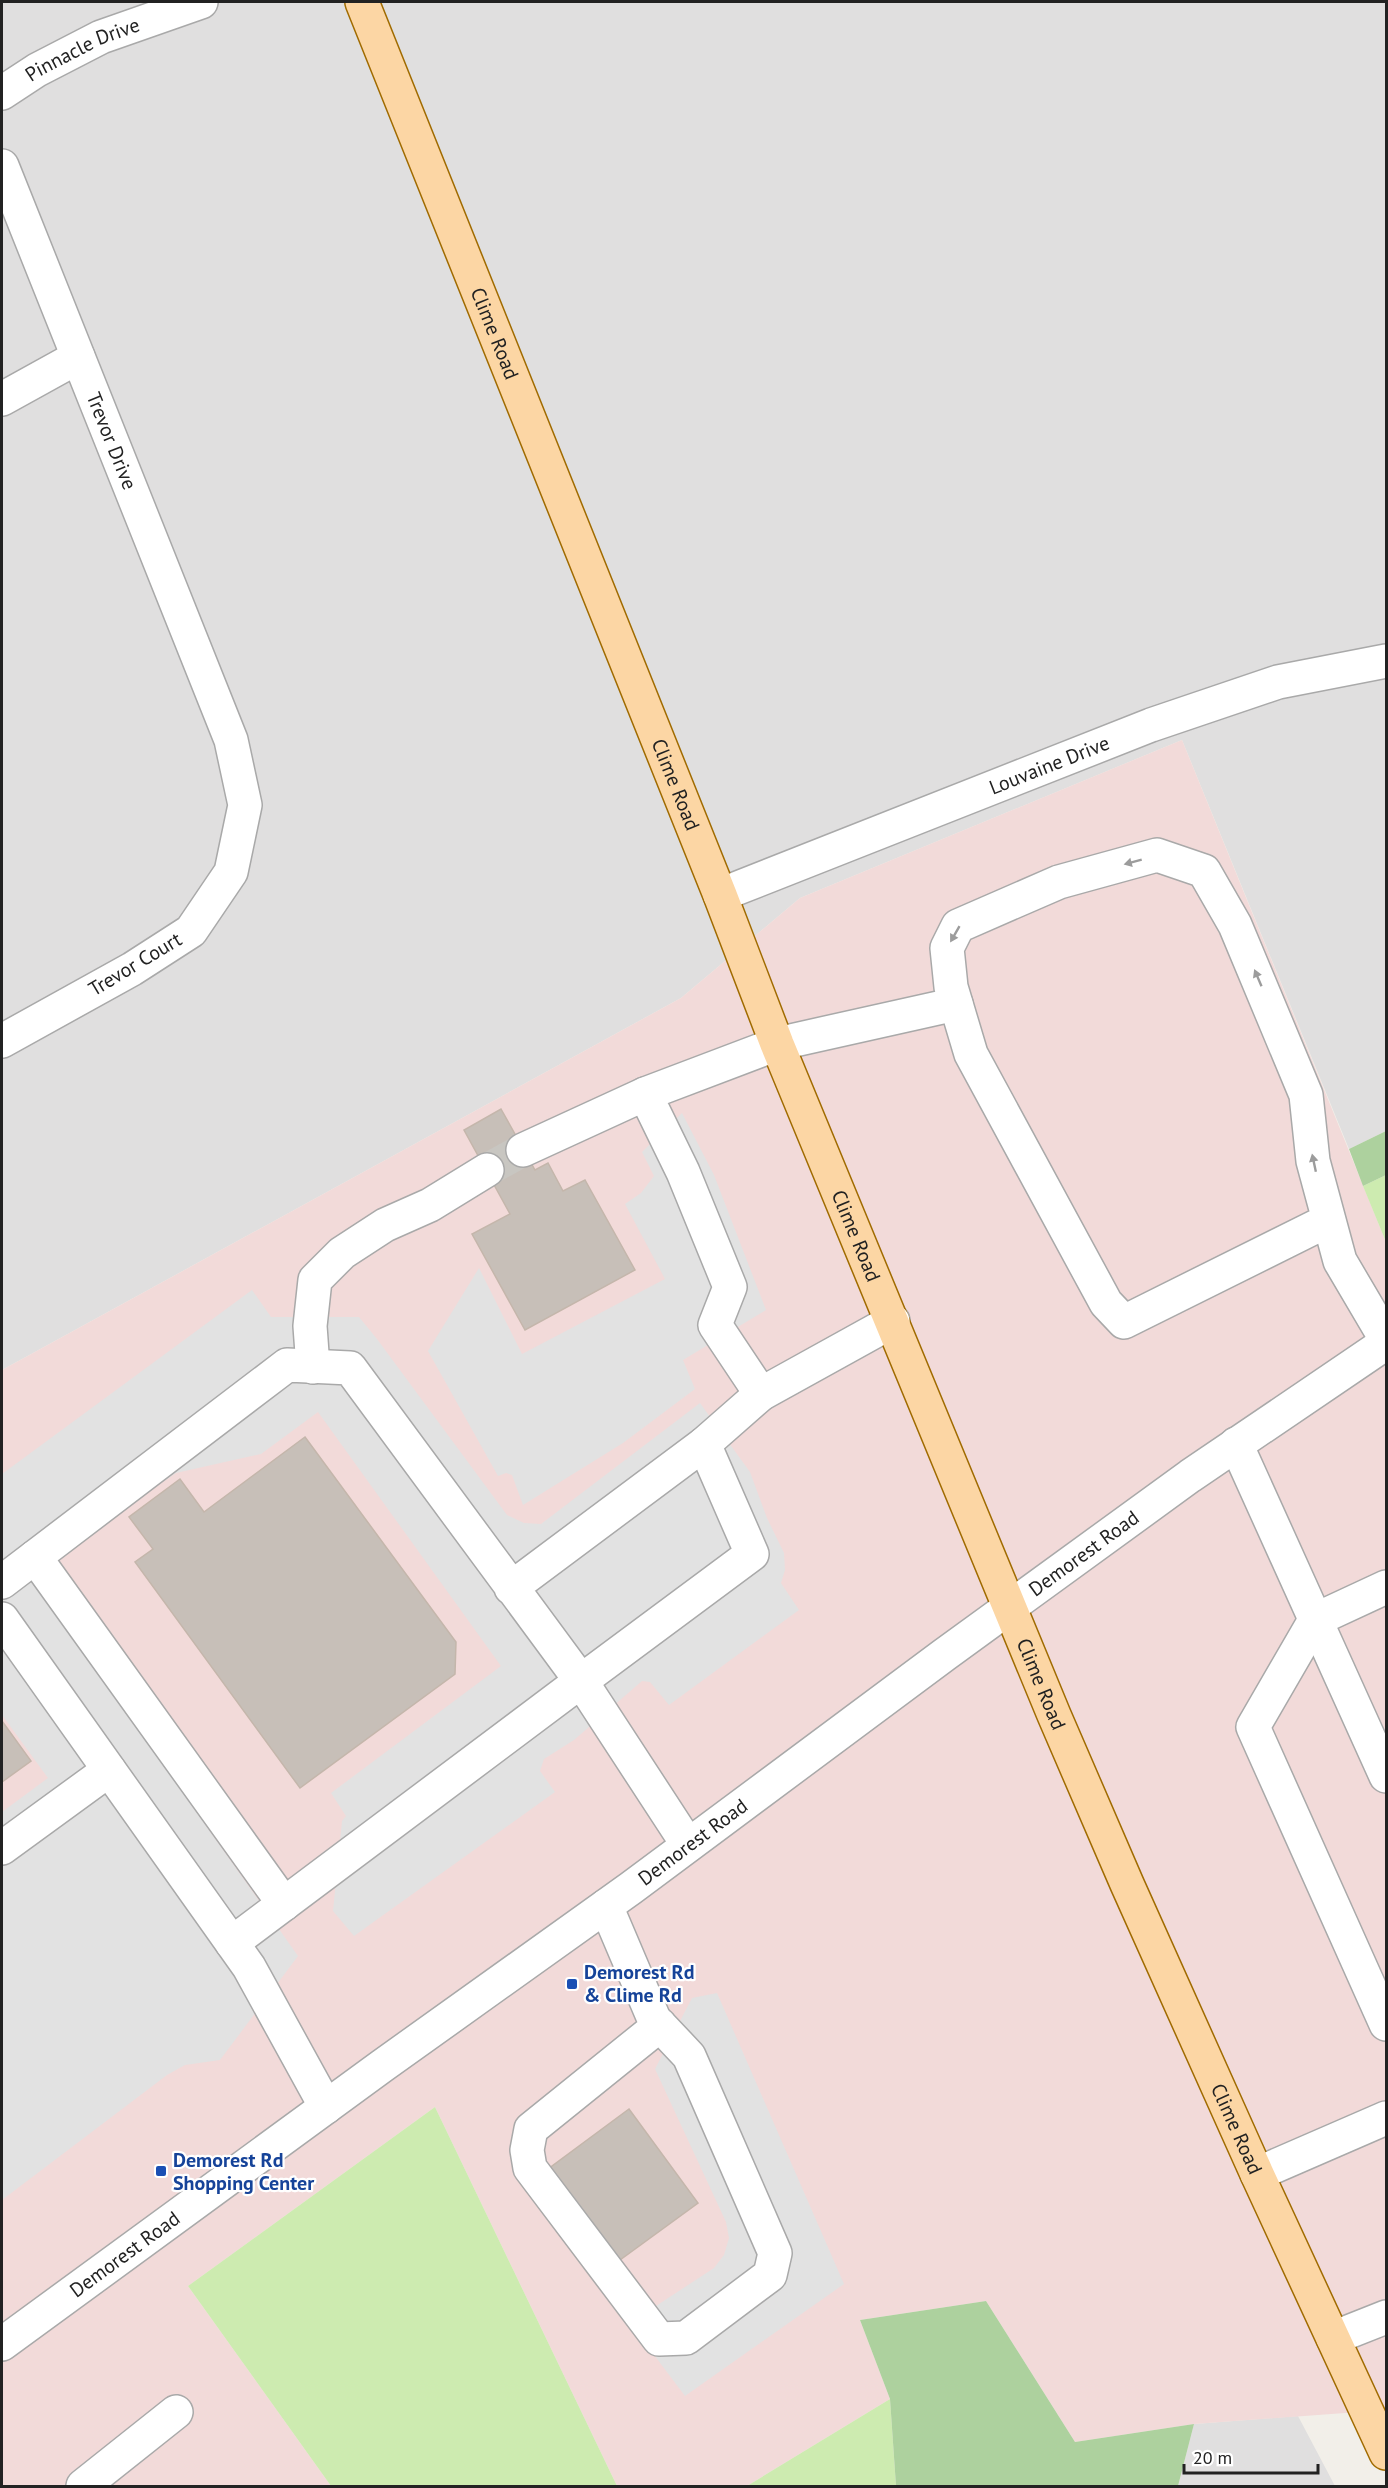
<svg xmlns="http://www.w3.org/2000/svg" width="1388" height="2488" font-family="'PT Sans',sans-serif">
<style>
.residential{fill:#e0dfdf}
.commercial{fill:#f2dad9}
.grass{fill:#cdebb0}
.forest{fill:#add19e}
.parking{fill:#e2e2e2}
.building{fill:#c7bfb8;stroke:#c4b6ab;stroke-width:1.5}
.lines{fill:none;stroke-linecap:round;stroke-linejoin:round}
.minor-tunnel{stroke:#c8c6c1;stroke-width:33;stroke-dasharray:33 16;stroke-linecap:butt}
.minor-casing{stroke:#a9a9a9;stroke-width:36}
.major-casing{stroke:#a06b00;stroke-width:36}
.minor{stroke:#fff;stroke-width:33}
.major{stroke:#fcd6a4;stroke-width:33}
.oneway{fill:#9c9c9c}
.transit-dot{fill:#1a4fb4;stroke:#fff;stroke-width:2}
.labels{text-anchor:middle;stroke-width:4.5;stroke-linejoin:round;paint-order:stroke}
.street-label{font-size:20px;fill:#222;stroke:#fff}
.transit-label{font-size:20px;font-weight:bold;fill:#164399;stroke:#fff;text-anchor:start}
</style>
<rect width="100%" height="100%" fill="#f2efe9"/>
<path class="residential" d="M2,2H1386V1131L1349,1149L1182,740L800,898L681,998L2,1370Z
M1298,2416L1335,2486H1178L1194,2424Z"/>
<path class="commercial" d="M1182,740L1386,1242V2410L1194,2424L1075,2442L986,2301L860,2320L890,2399L747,2486H617L435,2107L188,2286L331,2486H2V1370L681,998L800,898Z"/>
<path class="grass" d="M1386,1175V1242L1363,1186Z
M435,2107L617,2486H331L188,2286Z
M890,2399L896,2486H747Z"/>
<path class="forest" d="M1386,1131V1175L1363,1186L1349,1149Z
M986,2301L1075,2442L1194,2424L1178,2486H896L890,2399L860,2320Z"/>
<path class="parking" d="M682,1113L714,1175L766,1310L683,1360L695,1389L623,1443L523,1505L512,1475L506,1473L498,1476L428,1351L479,1268L522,1354L665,1279L625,1204L641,1193L654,1176L642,1152Z
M252,1290L271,1317H359L377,1339L507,1515L524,1523L541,1524L700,1403L750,1472L767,1518L784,1553L785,1570L781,1583L799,1610L669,1705L650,1682L642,1681L574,1740L544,1759L540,1771L555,1792L354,1936L333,1911L342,1821L346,1816L331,1793L501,1666L318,1412L261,1454L176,1473L126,1507L31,1578L298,1956L220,2060L185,2065L167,2075L2,2200V1812L48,1778L2,1715V1474Z
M717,1993L844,2284L685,2396L630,2323L714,2268L724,2255L729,2238L726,2222L655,2069L692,1998Z"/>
<path class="building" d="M501,1109L535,1170L548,1163L563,1191L585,1180L635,1270L525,1330L472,1234L510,1214L464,1130Z
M305,1437L456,1642L455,1674L300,1788L135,1562L153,1549L129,1517L180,1479L204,1512Z
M2,1721L31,1761L2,1782Z
M629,2109L698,2203L609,2268L540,2175Z"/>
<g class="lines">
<path class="minor-tunnel" d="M487,1170L523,1150"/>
<g class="minor-casing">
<g id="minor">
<path id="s1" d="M2,93L37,70L101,37L201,2"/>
<path id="s2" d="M2,166L231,740L245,805L231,872L191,931L132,969L2,1041"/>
<path d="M2,399L78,357"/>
<path id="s3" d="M720,895L1151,725L1278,682L1386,661"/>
<path d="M523,1150L645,1094"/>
<path d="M1329,1220L1124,1322L1106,1303L971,1054L951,987L947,948L958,926L1059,882L1157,855L1204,871L1235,925L1306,1095L1313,1161L1340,1261L1386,1339"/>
<path d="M313,1367L310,1326L315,1280L342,1253L385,1225L430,1205L487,1170"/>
<path d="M761,1394L715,1325L730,1287L683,1172L645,1094L777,1044L956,1004"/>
<path d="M704,1444L761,1394L893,1321"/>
<path d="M1236,1444L1386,1776"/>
<path d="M35,1557L284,1904"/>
<path d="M2,1582L287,1365L350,1368L581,1681L752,1554L704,1444L511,1588"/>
<path d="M1386,1587L1315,1620L1253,1727L1386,2024"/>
<path d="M2,1619L249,1967L326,2107"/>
<path d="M2,1848L109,1770"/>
<path d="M606,1906L654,2019L689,2056L775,2253L770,2275L686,2338L659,2339L530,2168L527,2150L531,2129L660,2025"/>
<path d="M232,1943L581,1681L688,1845"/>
<path d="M1257,2174L1386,2118"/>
<path d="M1333,2338L1386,2317"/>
<path id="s4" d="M2,2344L382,2066L631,1888L944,1655L1190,1476L1386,1343"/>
<path d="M83,2486L176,2412"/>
</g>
</g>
<g class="major-casing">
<g id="major">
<path id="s5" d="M362,2L720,895L777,1044L1054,1715L1127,1884L1257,2174L1386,2453"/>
</g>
</g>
<use href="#minor" class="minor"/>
<use href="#major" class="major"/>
</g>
<defs><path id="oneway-solid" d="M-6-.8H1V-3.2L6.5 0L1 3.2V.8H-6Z" transform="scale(1.5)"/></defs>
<g class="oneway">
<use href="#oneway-solid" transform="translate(1133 862) rotate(165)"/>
<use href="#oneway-solid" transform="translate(955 934) rotate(120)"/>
<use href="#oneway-solid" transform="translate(1258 978) rotate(-113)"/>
<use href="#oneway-solid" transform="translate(1314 1163) rotate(-102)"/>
</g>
<g class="transit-dot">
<rect x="566" y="1978" width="12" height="12" rx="3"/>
<rect x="155" y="2165" width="12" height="12" rx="3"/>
</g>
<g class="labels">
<g class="street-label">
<text dy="7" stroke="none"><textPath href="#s1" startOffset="92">Pinnacle Drive</textPath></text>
<text dy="7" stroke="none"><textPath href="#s5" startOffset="357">Clime Road</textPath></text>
<text dy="7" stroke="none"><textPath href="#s2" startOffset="296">Trevor Drive</textPath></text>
<text dy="7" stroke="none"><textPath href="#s3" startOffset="354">Louvaine Drive</textPath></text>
<text dy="7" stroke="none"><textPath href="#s5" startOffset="843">Clime Road</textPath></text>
<text transform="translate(135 964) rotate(-31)" y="7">Trevor Court</text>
<text dy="7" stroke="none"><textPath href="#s5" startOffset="1329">Clime Road</textPath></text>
<text dy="7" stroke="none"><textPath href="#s4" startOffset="1340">Demorest Road</textPath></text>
<text dy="7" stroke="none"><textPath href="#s5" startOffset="1814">Clime Road</textPath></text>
<text dy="7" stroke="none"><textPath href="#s4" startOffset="854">Demorest Road</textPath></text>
<text dy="7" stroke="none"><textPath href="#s5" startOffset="2300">Clime Road</textPath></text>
<text dy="7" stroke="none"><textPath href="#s4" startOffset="152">Demorest Road</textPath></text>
</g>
<g class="transit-label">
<text x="584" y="1979">Demorest Rd<tspan x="584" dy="23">&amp; Clime Rd</tspan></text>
<text x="173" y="2167">Demorest Rd<tspan x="173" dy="23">Shopping Center</tspan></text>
</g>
</g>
<rect width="1388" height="2488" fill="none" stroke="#222222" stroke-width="6"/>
<path d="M1184 2464v9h134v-9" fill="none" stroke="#222222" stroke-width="3"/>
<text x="1193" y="2464" font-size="18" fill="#222222" stroke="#ffffff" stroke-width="4.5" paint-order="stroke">20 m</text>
</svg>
